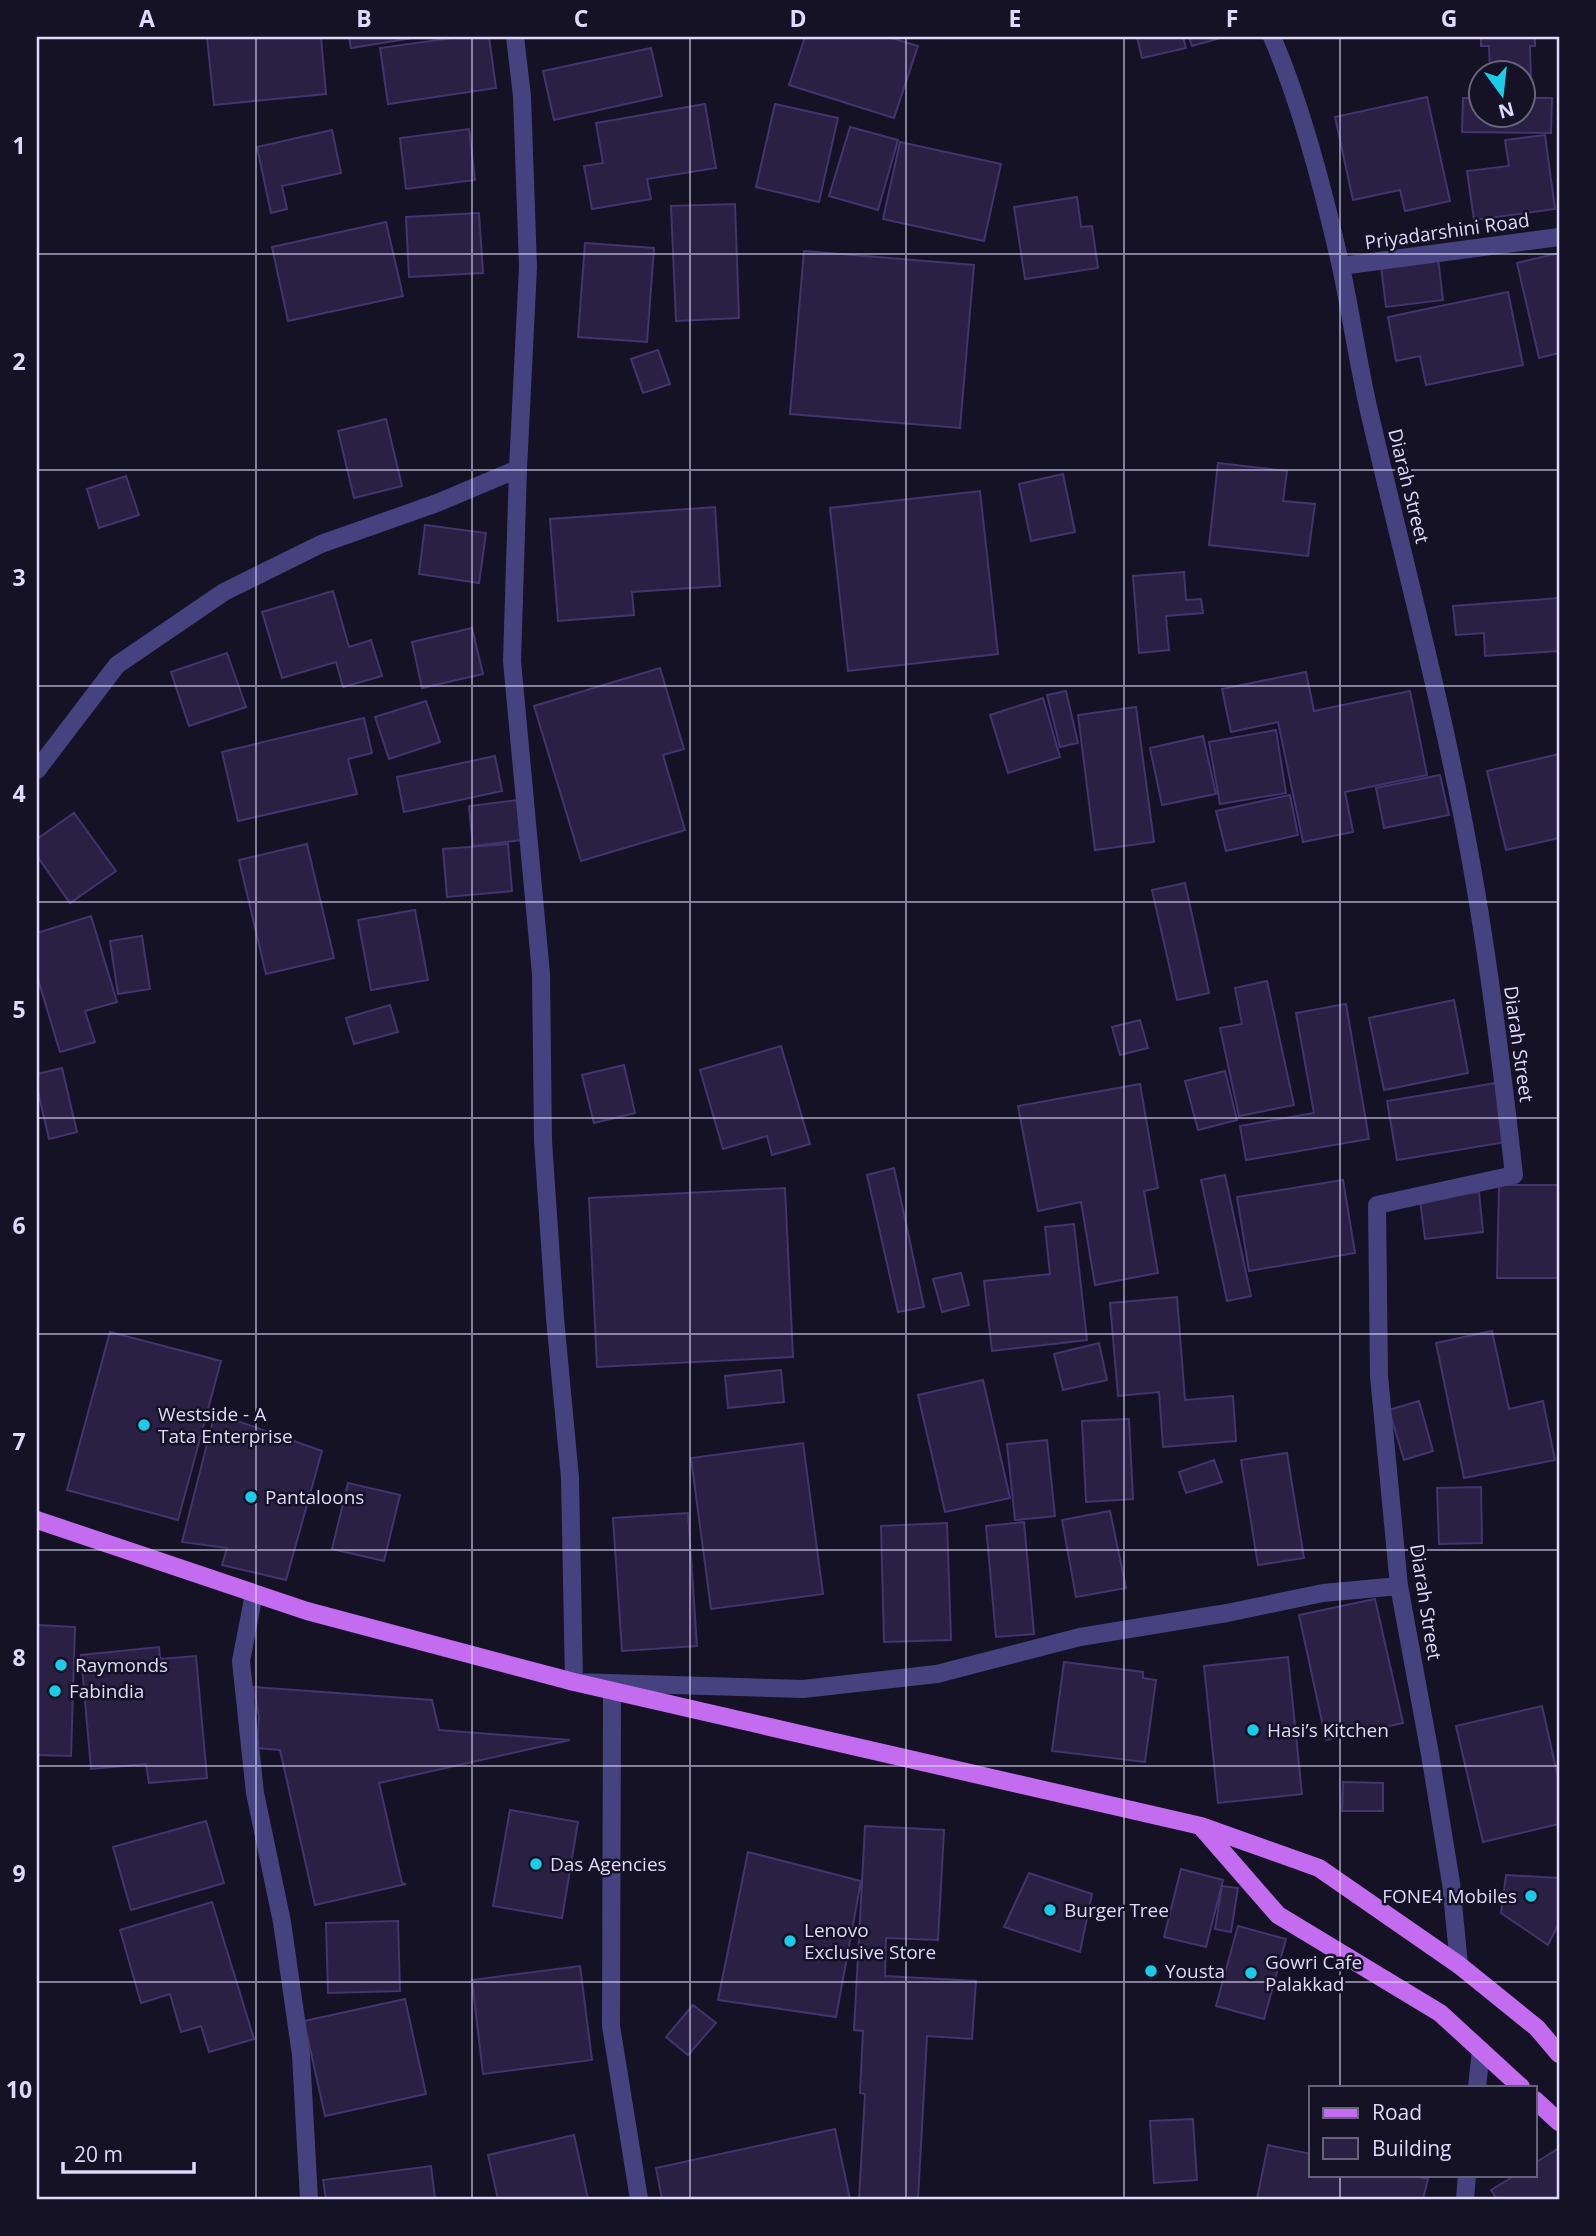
<svg xmlns="http://www.w3.org/2000/svg" width="1596" height="2236" font-family="'Open Sans',sans-serif">
<style>
.building{fill:#292044;stroke:#42346e;stroke-width:2}
.lines{fill:none;stroke-linecap:round;stroke-linejoin:round}
.minor{stroke:#464280;stroke-width:18}
.primary{stroke:#c36cf0;stroke-width:18}
.grid{fill:none;stroke:#dfdafb;stroke-width:2;stroke-opacity:0.55}
.poi-dot{fill:#1acce8;stroke:#161225;stroke-width:2.5}
.labels{text-anchor:middle;stroke-width:5;stroke-linejoin:round;paint-order:stroke}
.street-label{font-size:19px;fill:#dfdafb;stroke:#161225}
.poi-label{font-size:19px;fill:#dfdafb;stroke:#161225;text-anchor:start}
.neatline{fill:none;stroke:#dfdafb;stroke-width:2.5}
.grid-label{font-size:23px;text-anchor:middle;font-weight:bold;fill:#dfdafb}
</style>
<rect width="100%" height="100%" fill="#161225"/>
<path class="building" d="M207,37H321L326,94L214,105Z
M349,37H419L351,48Z
M459,37H489L496,88L388,104L380,48Z
M805,37H888L918,46L894,118L789,85Z
M1137,37H1183L1186,48L1142,58Z
M1189,37H1224L1192,46Z
M1481,37H1535V46H1530L1531,82H1522V74H1490L1489,46H1481Z
M651,48L662,96L554,120L543,71Z
M1427,97L1450,201L1405,211L1400,190L1353,200L1335,117Z
M1463,98H1480V116H1522V98H1552L1551,133L1462,132Z
M705,104L716,168L647,179L651,199L592,209L584,166L603,163L596,123Z
M775,104L838,118L819,202L756,187Z
M850,127L898,140L878,210L829,196Z
M469,129L475,180L406,189L400,138Z
M332,130L341,173L282,186L287,209L271,213L257,147Z
M1545,135L1555,209L1474,220L1467,171L1509,166L1505,140Z
M900,142L1001,164L984,241L883,219Z
M1077,197L1081,227L1092,226L1098,268L1025,279L1014,207Z
M735,204L739,318L676,321L671,206Z
M479,213L483,273L409,277L406,217Z
M386,222L403,296L288,321L272,247Z
M585,243L654,248L647,342L578,337Z
M804,251L974,265L960,428L790,414Z
M1559,253V353L1539,358L1517,263Z
M1438,258L1443,300L1386,307L1381,266Z
M1508,292L1523,365L1426,385L1420,356L1396,361L1388,317Z
M658,350L670,384L643,393L631,359Z
M386,419L402,486L354,498L338,431Z
M1218,463L1287,471L1283,501L1315,504L1308,556L1209,545Z
M1063,474L1075,532L1031,541L1019,484Z
M126,476L139,515L99,528L87,489Z
M980,491L998,654L848,671L830,508Z
M715,507L720,586L632,592L634,615L558,621L550,519Z
M425,525L486,533L479,583L419,574Z
M1184,572L1186,600L1201,599L1203,613L1166,616L1169,650L1139,653L1133,576Z
M333,591L349,647L371,640L382,676L343,687L336,662L282,678L262,612Z
M1559,598V651L1485,656L1484,633L1456,635L1453,606Z
M472,628L483,674L422,688L412,642Z
M227,653L246,707L189,726L171,672Z
M660,668L684,749L663,755L685,830L581,861L534,706Z
M1306,672L1314,711L1410,691L1427,775L1345,792L1353,832L1303,842L1278,722L1231,732L1222,689Z
M1066,691L1078,743L1060,747L1047,695Z
M1043,698L1060,757L1008,773L990,715Z
M426,701L440,742L389,759L375,717Z
M1136,707L1154,842L1095,850L1078,715Z
M364,718L372,753L348,759L357,794L238,821L222,752Z
M1276,730L1286,793L1220,804L1209,742Z
M1203,736L1216,794L1162,805L1150,748Z
M1559,754V838L1506,850L1487,771Z
M495,756L502,791L404,812L397,777Z
M1440,775L1449,815L1384,828L1376,788Z
M1290,795L1298,835L1226,851L1216,811Z
M518,800L522,840L473,846L469,806Z
M74,813L116,871L70,903L37,856V839Z
M307,844L334,958L266,974L239,860Z
M508,844L512,891L447,897L443,849Z
M1185,883L1209,993L1177,1000L1152,890Z
M415,910L428,980L371,990L358,920Z
M91,916L117,1002L85,1011L95,1042L60,1052L37,976V933Z
M142,936L150,989L118,994L110,941Z
M1267,981L1294,1105L1239,1116L1220,1028L1242,1024L1235,988Z
M1454,1000L1468,1073L1384,1090L1369,1018Z
M1346,1004L1369,1139L1246,1160L1240,1126L1314,1113L1296,1013Z
M390,1005L398,1032L354,1044L346,1018Z
M1140,1020L1148,1048L1120,1055L1112,1027Z
M781,1046L810,1144L772,1155L767,1136L723,1149L700,1070Z
M624,1065L635,1113L594,1123L582,1075Z
M62,1068L77,1132L49,1139L37,1087V1074Z
M1225,1071L1237,1120L1198,1130L1185,1081Z
M1496,1083L1506,1142L1397,1160L1387,1101Z
M1140,1084L1158,1188L1144,1191L1158,1273L1095,1285L1081,1202L1038,1211L1018,1106Z
M894,1168L924,1307L898,1312L867,1175Z
M1225,1175L1251,1296L1227,1301L1201,1180Z
M1343,1180L1355,1253L1249,1271L1237,1197Z
M1499,1185H1559V1278H1497Z
M785,1188L793,1357L597,1367L589,1198Z
M1479,1192L1483,1232L1425,1239L1420,1200Z
M1074,1224L1087,1340L992,1351L984,1281L1050,1274L1045,1227Z
M961,1273L969,1305L942,1312L933,1279Z
M1177,1297L1185,1400L1233,1396L1236,1441L1163,1447L1159,1392L1118,1396L1110,1303Z
M1492,1331L1509,1409L1543,1401L1555,1460L1464,1478L1436,1343Z
M110,1332L221,1361L178,1520L67,1490Z
M1099,1343L1107,1380L1063,1390L1054,1354Z
M781,1370L784,1402L728,1408L725,1376Z
M983,1380L1010,1498L945,1512L918,1395Z
M1419,1401L1433,1451L1404,1460L1389,1410Z
M215,1413L322,1451L286,1580L222,1565L227,1548L182,1542Z
M1129,1419L1133,1499L1086,1502L1082,1421Z
M1047,1440L1055,1516L1015,1520L1007,1444Z
M803,1443L823,1594L711,1609L691,1458Z
M1287,1453L1304,1558L1258,1565L1241,1460Z
M1214,1460L1222,1482L1186,1493L1179,1472Z
M348,1483L400,1495L384,1561L332,1549Z
M1481,1487L1482,1543L1439,1544L1437,1488Z
M1110,1511L1126,1588L1076,1597L1062,1520Z
M688,1513L697,1646L622,1651L613,1518Z
M1024,1522L1034,1634L996,1637L986,1526Z
M947,1523L951,1640L884,1642L881,1526Z
M1375,1599L1403,1723L1326,1740L1299,1615Z
M37,1625L75,1627L71,1756L37,1755Z
M159,1647L160,1659L196,1656L207,1778L149,1783L146,1764L91,1769L81,1655Z
M1288,1657L1302,1794L1218,1803L1204,1666Z
M1064,1662L1143,1672V1678L1156,1680L1145,1762L1052,1751Z
M253,1687L432,1700L439,1730L570,1740L379,1783L402,1883L406,1884L315,1905L280,1750L257,1748L259,1716Z
M1542,1706L1559,1782V1824L1483,1842L1456,1726Z
M1343,1782L1383,1783V1811H1342Z
M510,1810L578,1822L562,1918L493,1906Z
M206,1821L224,1883L131,1910L113,1847Z
M865,1826L944,1830L938,1940L886,1938L885,1976L976,1981L972,2039L927,2036L918,2199H859L865,2094L860,2093L863,2031L854,2030Z
M748,1852L861,1881L836,2017L718,2000Z
M1181,1869L1223,1880L1206,1947L1164,1937Z
M1029,1873L1092,1894L1080,1952L1004,1927Z
M1506,1875L1559,1878V1923L1548,1945L1501,1913Z
M1222,1886L1238,1888L1231,1932L1215,1929Z
M212,1902L254,2039L209,2052L201,2026L181,2032L170,1994L141,2003L120,1930Z
M398,1921L400,1991L328,1993L326,1923Z
M1238,1926L1286,1939L1264,2019L1216,2006Z
M580,1966L592,2060L483,2074L472,1980Z
M405,1999L426,2094L325,2116L304,2021Z
M693,2005L716,2023L688,2055L666,2037Z
M1193,2119L1197,2180L1154,2183L1150,2121Z
M835,2129L850,2199H662L656,2168Z
M574,2135L588,2199H498L488,2155Z
M1268,2145L1311,2154V2175H1410L1428,2179L1423,2199H1257Z
M1559,2148V2199H1497L1491,2190L1516,2175H1535V2163Z
M431,2166L435,2199H326L323,2180Z"/>
<g class="lines">
<path class="minor" d="M515,37L522,96L528,267L518,469L512,661L541,974L543,1141L555,1318L570,1478L574,1682L803,1689L937,1674L1080,1637L1227,1613L1323,1593L1399,1586
M1272,37C1302,106 1324,192 1341,267C1351,314 1358,363 1369,411C1405,567 1447,721 1474,879C1491,978 1503,1076 1514,1175L1377,1205L1379,1376L1399,1586L1430,1754L1451,1883L1459,1965
M1341,266L1559,237
M37,770L117,665L224,592L321,544L437,503L518,469
M254,1594L241,1661L255,1793L282,1922L301,2055L309,2199
M612,1690L611,2026L639,2199
M1477,2087L1481,2050
M1465,2199L1467,2175"/>
<path class="primary" d="M37,1520L307,1611L574,1682L1201,1826L1319,1868L1459,1965L1537,2028L1559,2054
M1203,1829L1278,1915L1440,2013L1521,2087
M1535,2100L1559,2122"/>
</g>
<path class="grid" d="M256,37V2199M472,37V2199M690,37V2199M906,37V2199M1124,37V2199M1340,37V2087M37,254H1559M37,470H1559M37,686H1559M37,902H1559M37,1118H1559M37,1334H1559M37,1550H1559M37,1766H1559M37,1982H1559M1340,2175V2199"/>
<g class="poi-dot">
<circle cx="144" cy="1425" r="7"/>
<circle cx="251" cy="1497" r="7"/>
<circle cx="61" cy="1665" r="7"/>
<circle cx="55" cy="1691" r="7"/>
<circle cx="1253" cy="1730" r="7"/>
<circle cx="536" cy="1864" r="7"/>
<circle cx="1531" cy="1896" r="7"/>
<circle cx="1050" cy="1910" r="7"/>
<circle cx="790" cy="1941" r="7"/>
<circle cx="1151" cy="1971" r="7"/>
<circle cx="1251" cy="1973" r="7"/>
</g>
<g class="labels">
<g class="street-label">
<text transform="translate(1447 231) rotate(-8)" y="7">Priyadarshini Road</text>
<text transform="translate(1409 486) rotate(76)" y="7">Diarah Street</text>
<text transform="translate(1519 1044) rotate(82)" y="7">Diarah Street</text>
<text transform="translate(1426 1602) rotate(81)" y="7">Diarah Street</text>
</g>
<g class="poi-label">
<text x="158" y="1421">Westside - A<tspan x="158" dy="22">Tata Enterprise</tspan></text>
<text x="265" y="1504">Pantaloons</text>
<text x="75" y="1672">Raymonds</text>
<text x="69" y="1698">Fabindia</text>
<text x="1267" y="1737">Hasi’s Kitchen</text>
<text x="550" y="1871">Das Agencies</text>
<text x="1517" y="1903" text-anchor="end">FONE4 Mobiles</text>
<text x="1064" y="1917">Burger Tree</text>
<text x="804" y="1937">Lenovo<tspan x="804" dy="22">Exclusive Store</tspan></text>
<text x="1265" y="1969">Gowri Cafe<tspan x="1265" dy="22">Palakkad</tspan></text>
<text x="1165" y="1978">Yousta</text>
</g>
</g>
<rect width="1596" height="2236" fill="none" stroke="#161225" stroke-width="77"/>
<rect x="1309" y="2086" width="228" height="91" fill="#161225" stroke="#66627b" stroke-width="2"/>
<rect x="1323" y="2108" width="35" height="10" fill="#c36cf0" stroke="#66627b" stroke-width="2"/>
<text x="1372" y="2120" font-size="21" fill="#dfdafb">Road</text>
<rect x="1323" y="2138" width="35" height="21" fill="#292044" stroke="#66627b" stroke-width="2"/>
<text x="1372" y="2156" font-size="21" fill="#dfdafb">Building</text>
<g transform="translate(1502 94) rotate(165)"><circle r="33" fill="#161225" stroke="#66627b" stroke-width="2"/>
<path d="M0-5L12 26L0 18L-12 26Z" fill="#1acce8"/>
<text y="-10" font-size="19" font-weight="bold" text-anchor="middle" fill="#dfdafb">N</text>
</g>
<path d="M63 2162v10h131v-10" fill="none" stroke="#dfdafb" stroke-width="3.5"/>
<text x="74" y="2162" font-size="21" fill="#dfdafb" stroke="#161225" stroke-width="5" paint-order="stroke">20 m</text>
<rect x="38" y="38" width="1520" height="2160" class="neatline"/>
<g class="grid-label">
<text x="147" y="27">A</text>
<text x="364" y="27">B</text>
<text x="581" y="27">C</text>
<text x="798" y="27">D</text>
<text x="1015" y="27">E</text>
<text x="1232" y="27">F</text>
<text x="1449" y="27">G</text>
<text x="19" y="154">1</text>
<text x="19" y="370">2</text>
<text x="19" y="586">3</text>
<text x="19" y="802">4</text>
<text x="19" y="1018">5</text>
<text x="19" y="1234">6</text>
<text x="19" y="1450">7</text>
<text x="19" y="1666">8</text>
<text x="19" y="1882">9</text>
<text x="19" y="2098">10</text>
</g>
</svg>
